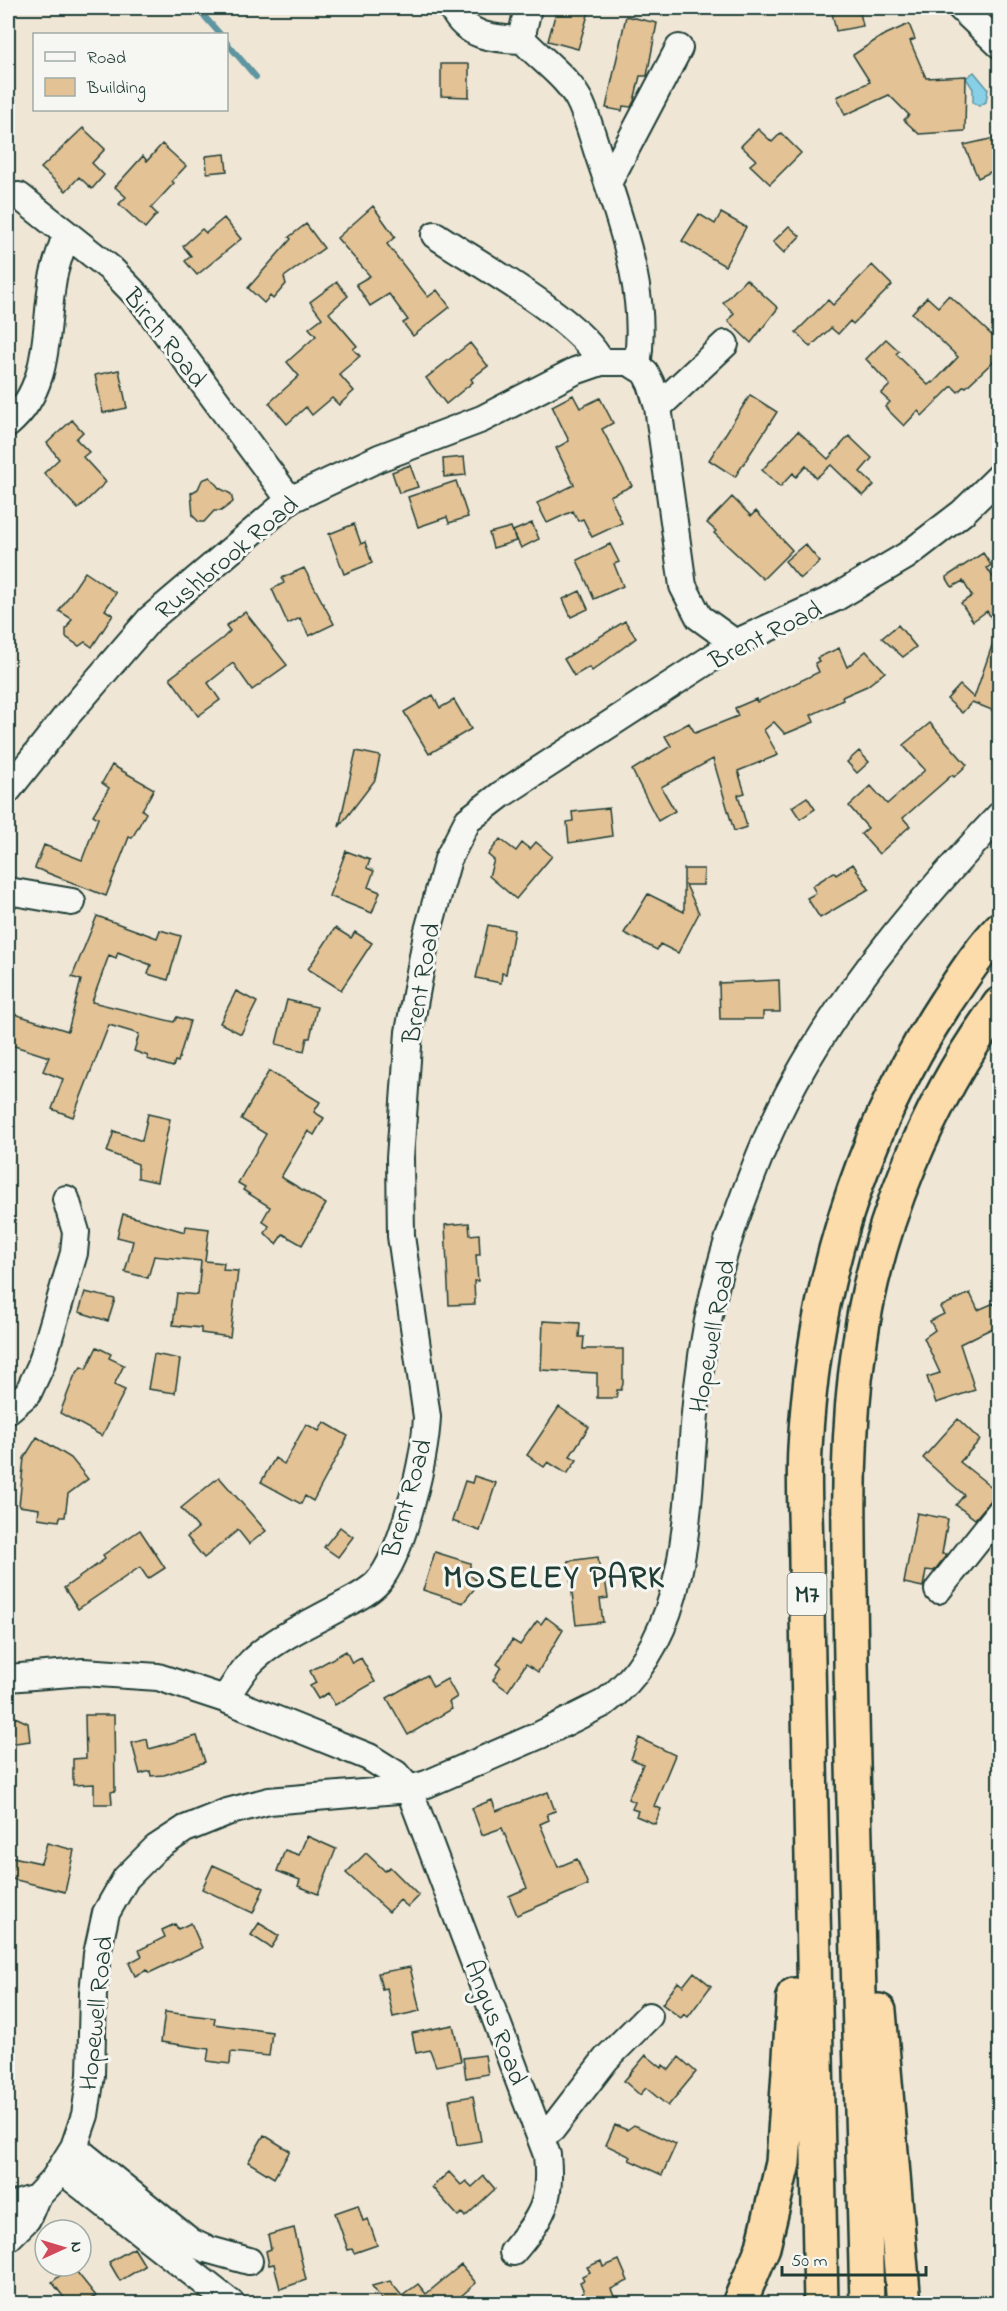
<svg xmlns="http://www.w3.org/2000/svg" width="1007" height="2311" font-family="'Indie Flower',sans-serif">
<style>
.water{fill:#87d0e8;stroke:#5d95a0;stroke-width:1.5}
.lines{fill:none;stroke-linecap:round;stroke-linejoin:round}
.stream{stroke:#5d95a0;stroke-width:6}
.building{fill:#e3c295;stroke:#1f3d34;stroke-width:1.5}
.minor-casing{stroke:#1f3d34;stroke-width:30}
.highway-casing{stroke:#1f3d34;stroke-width:38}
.minor{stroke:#f6f6f2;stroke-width:26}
.highway{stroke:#fddcac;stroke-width:33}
.labels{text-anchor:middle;stroke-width:6;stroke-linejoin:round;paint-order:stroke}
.shield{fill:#f6f6f2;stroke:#60746d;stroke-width:1.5}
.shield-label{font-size:24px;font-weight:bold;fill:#1f3d34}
.street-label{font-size:26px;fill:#1f3d34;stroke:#f6f6f2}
.district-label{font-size:32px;font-weight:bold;letter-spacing:1.5px;fill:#1f3d34;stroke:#f6f6f2}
</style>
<rect width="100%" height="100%" fill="#f0e6d6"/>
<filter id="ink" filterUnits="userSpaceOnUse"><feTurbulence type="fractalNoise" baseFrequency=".0167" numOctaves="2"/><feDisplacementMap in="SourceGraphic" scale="12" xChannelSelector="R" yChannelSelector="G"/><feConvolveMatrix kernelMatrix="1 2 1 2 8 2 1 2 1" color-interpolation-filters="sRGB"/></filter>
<g filter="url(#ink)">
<path class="water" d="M974,72L988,89L986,102L979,106L973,102V89L966,78Z"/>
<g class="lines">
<path class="stream" d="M197,8L220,34
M226,42L256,77"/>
</g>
<path class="building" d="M557,8H590L578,49L548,41Z
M831,8H859L863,26L836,31Z
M626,16L657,23L647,76H640L634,101L631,107L623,106L622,111L606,108Z
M909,24L915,39L910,41L926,78L966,76L965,131L919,134L904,120L909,115L889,95L845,115L837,97L870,82L853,55L882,36Z
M441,64H469V97L441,96Z
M83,128L105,149L92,163L104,175L92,189L79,177L66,191L41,168Z
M758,129L772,142L781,133L801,153L770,184L750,165L756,160L741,146Z
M999,137V168L978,178L964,145Z
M162,144L186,166L172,181L174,183L151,208L157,214L145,228L119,204L126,197L115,187L143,156L147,161Z
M225,154L227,171L207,173L206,156Z
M373,206L395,237L387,244L428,297L437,290L450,307L413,336L403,323L408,320L389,294L370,306L356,284L370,276L337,238Z
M721,213L746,227L725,266L682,241L699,214L715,224Z
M224,218L241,239L197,275L185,261L191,256L183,246L202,229L206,233Z
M306,224L324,248L284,277L286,284L273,299L270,296L264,303L248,288L291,239L289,237Z
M789,226L800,236L784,253L773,242Z
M872,265L892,285L853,324L850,321L838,334L831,328L810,347L796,332L828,300L833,305Z
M746,279L778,308L751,343L728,321L734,313L723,303Z
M337,282L348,296L329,313L357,346L353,349L360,356L339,374L354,391L339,405L332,398L312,415L306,407L287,424L269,403L299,376L287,362L316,336L309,328L322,318L310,302Z
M949,295L999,342V356L966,387L964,386L958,392L952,386L922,416L918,411L904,426L885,407L890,402L881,394L890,385L866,359L886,339L899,351L896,354L928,385L932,382L933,383L958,357L912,313L927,297L938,307Z
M470,343L488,366L471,379L473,382L446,404L426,378Z
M119,370L127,408L103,413L95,375Z
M573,395L580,408L600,398L613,423L602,429L632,486L610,496L622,523L592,537L583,519L578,521L573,511L547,523L537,503L574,485L556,448L569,441L552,406Z
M750,395L777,412L735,477L709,460Z
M72,420L83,432L76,439L89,452L83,457L106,482L78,509L44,473L59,459L47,443Z
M798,431L828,459L849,436L872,458L860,472L874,485L863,496L831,465L816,478L806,466L796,477L793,473L780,487L762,470Z
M464,457L466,475L444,477L443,459Z
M410,465L418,487L399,493L392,472Z
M210,477L219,488L231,494L233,502L221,511H214L204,522H199L193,516L191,493L198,489L202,480Z
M456,481L468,517L449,523L447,517L418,527L408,497Z
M732,497L751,516L756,511L792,550L763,579L714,533L716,531L707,523Z
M532,523L539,539L521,548L513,531Z
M354,524L361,544L365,542L372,563L344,574L329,534Z
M511,527L516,541L493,548L489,533Z
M610,544L619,562L614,564L623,586L594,599L577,560Z
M805,544L820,562L800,579L785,561Z
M983,553L991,565L987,568L999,586V630L987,611L973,621L961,603L972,596L963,581L952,587L946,577Z
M304,568L334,624L309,636L300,618L288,624L272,589L284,583L282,578Z
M85,572L116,593L105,610L113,615L92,647L85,642L79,646L66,637V629L72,619L59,611Z
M580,591L588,609L571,617L563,599Z
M245,612L287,665L252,690L233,663L208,683L220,700L198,716L170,678L223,638L230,631L226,626Z
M625,621L636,638L592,671L589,667L574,676L564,659Z
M898,625L916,647L903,657L882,638Z
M997,631H999V713L972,702L962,713L947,699L960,685L974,698Z
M839,648L847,667L866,651L885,672L867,686L842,697L843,700L811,715L814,722L785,734L774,722L764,730L778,755L738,771L745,793L738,795L747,827L734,831L713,759L661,787L675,811L658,821L632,770L671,746L665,736L689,723L695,733L738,716L735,708L756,699L757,702L819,672L815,663L819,661L817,658Z
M433,695L440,708L454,700L471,729L429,754L404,712Z
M930,723L967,765L954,777L952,775L903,818L910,826L879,854L861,834L868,828L849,806L871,786L887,804L925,770L903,745Z
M356,751L380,756L375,780L339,827Z
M859,751L869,762L857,773L847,762Z
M112,765L154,789L142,810L146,813L132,838L129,837L106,896L35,868L44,845L82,860L98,818L93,815L109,788L102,783Z
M807,797L815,809L800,819L792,807Z
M609,808L612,836L569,843L567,822L573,821L572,812Z
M500,839L516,851L522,843L530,849L536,842L552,856L516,899L489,876L494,860L488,855Z
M346,851L370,860L367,868L374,871L368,887L380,892L372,913L329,896Z
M853,864L869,889L820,918L807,898L816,893L812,886L834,872L836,875Z
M684,869H704L703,885H686L699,913L678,953L660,944L657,950L624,933L648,894L684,912Z
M97,916L157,938L160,930L181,936L168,980L148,974L151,965L118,952L116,958L109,955L92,1002L174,1022L177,1017L190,1021L178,1062L175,1061L173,1067L147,1059L148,1056L134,1051L139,1034L109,1025L73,1117L52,1109L63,1079L43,1071L49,1057L8,1044V1012L68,1031L81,980L72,977Z
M488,925L514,930L506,974L502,973L501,983L476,978Z
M335,928L351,938L355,932L372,943L341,990L308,969Z
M779,980L780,1012H763V1019H720L719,983Z
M236,991L257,1002L241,1034L220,1023Z
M287,1000L317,1007L310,1038H307L304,1051L276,1044Z
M269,1071L320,1102L314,1112L324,1118L314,1135L308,1131L281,1177L326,1204L302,1245L283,1234L276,1244L265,1233L269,1226L262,1221L270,1207L243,1190L245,1187L238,1183L266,1134L241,1119Z
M148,1114L170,1119L157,1182L138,1178V1164L107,1152L114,1131L142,1141Z
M123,1214L185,1232L186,1226L209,1229L205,1261L224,1263L223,1270L238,1271L230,1337L201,1333V1328L173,1325L177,1293L198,1295L201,1261L154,1256L148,1278L125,1272L133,1241L117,1237Z
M469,1223L470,1235L479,1234L480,1255H476L478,1281H474L475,1304L449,1305L445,1225Z
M85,1292L115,1299L108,1321L79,1312Z
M970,1293L978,1310L994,1303L999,1315V1325L960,1344L975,1390L936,1403L927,1377L940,1373L924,1338L935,1330L930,1321L944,1314L940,1307Z
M543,1321L580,1323L579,1337H584L583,1349H623V1384L621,1390H617V1398H597V1373L541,1370Z
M97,1347L111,1354L109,1358L124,1365L114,1385L125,1390L102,1436L60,1413L74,1377L81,1367L86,1369Z
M154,1354L180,1359L175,1393L148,1389Z
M559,1407L589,1427L570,1456L577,1460L567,1474L548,1462L544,1467L527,1455Z
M958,1419L980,1440L960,1462L998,1492L975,1519L956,1505L964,1495L923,1458Z
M324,1422L348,1436L313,1501L305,1496L301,1504L261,1482L275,1458L284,1464L306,1424L319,1431Z
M37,1437L71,1458L88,1479L68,1494L65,1517H60L59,1521L38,1518L39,1509L19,1506L24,1458Z
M474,1476L496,1483L480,1531L452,1521L465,1481L472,1483Z
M219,1477L266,1531L249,1544L238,1530L204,1558L187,1537L198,1528L181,1508Z
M917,1513L948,1519L942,1554H946L945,1557L934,1571L926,1570L923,1587L904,1583Z
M340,1527L353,1537L338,1557L324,1547Z
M140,1530L165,1568L148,1579L140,1567L78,1609L64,1588L105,1559L103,1555Z
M435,1552L470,1563V1575L479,1583L463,1603L423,1590Z
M598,1557L601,1580L605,1579L608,1598L600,1599L603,1622L576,1625L568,1561Z
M546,1617L563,1630L538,1672L526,1664L508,1691L493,1680L501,1667L497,1664L512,1640L520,1645L537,1621L541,1624Z
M346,1651L352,1663L361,1658L375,1682L335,1705L328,1693L318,1699L310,1686L316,1683L310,1671Z
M427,1675L433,1687L447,1679L457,1697L449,1702L452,1709L408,1735L387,1698Z
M85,1715H114L115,1791L111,1792L112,1804H94V1784L73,1785V1759L86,1758Z
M15,1717L28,1723L30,1741L8,1744V1732Z
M197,1736L205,1762L164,1775L151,1776L150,1771L140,1774L132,1743L147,1739L149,1749Z
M639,1738L675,1755L654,1806L661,1809L655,1824L636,1816L638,1811L632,1809L635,1802L628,1799L643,1764L631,1759Z
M548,1792L555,1811L547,1814L549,1820L540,1824L558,1867L577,1859L588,1885L517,1915L509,1896L527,1888L502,1828L482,1835L472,1808L492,1800L496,1811Z
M307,1836L336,1849L318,1894L298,1886L300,1880L277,1871L285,1850L299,1855Z
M47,1843L74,1850L65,1892L8,1878V1856L41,1863Z
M366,1853L385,1871L390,1867L419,1896L408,1907L400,1900L389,1912L346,1873Z
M213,1865L264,1888L253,1913L202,1889Z
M191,1923L202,1948L149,1973L147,1970L135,1976L129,1963L142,1956L139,1950L165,1937L162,1930L175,1924L178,1929Z
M259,1923L279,1936L271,1948L251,1935Z
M410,1967L420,2011L393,2017L387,1988L382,1989L378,1973Z
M694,1972L711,1986L688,2017L684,2014L681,2018L662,2004L678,1982L683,1986Z
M165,2012L215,2018L214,2024L272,2032L269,2056L231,2052L230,2064L207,2061L209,2049L161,2042Z
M453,2025L461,2061L436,2066L430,2050L416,2053L412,2033Z
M485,2055L488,2074L466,2078L463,2058Z
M646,2055L662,2068L663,2065L669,2070L679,2057L696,2072L668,2106L646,2088L640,2095L624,2081Z
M473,2096L481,2141L457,2145L449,2100Z
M615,2125L627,2130L634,2125L676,2144L662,2175L629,2160L631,2157L606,2145Z
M264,2135L290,2151L274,2178L248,2162Z
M449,2172L461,2185L466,2181L472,2187L484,2176L495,2189L465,2217L462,2213L458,2216L432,2187Z
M358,2205L363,2221L368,2219L377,2245L354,2253L352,2249L348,2250L335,2213Z
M294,2228L306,2280L280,2289L274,2264L269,2265L266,2251L271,2249L268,2235Z
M134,2248L145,2266L120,2281L109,2262Z
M619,2260L628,2281L611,2289L617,2303L569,2304L584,2292L580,2282L584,2280L582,2276L590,2272L587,2267L601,2261L603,2267Z
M461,2265L476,2283L452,2304H385L372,2286L390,2281L402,2296L418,2284L426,2294Z
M72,2266L96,2296L83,2304H69L52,2282Z"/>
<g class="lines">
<g class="minor-casing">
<path id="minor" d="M452,8C466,37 493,39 523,40
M528,8L523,30V40C541,60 570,79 581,104C590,124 595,146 602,165C624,231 648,297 637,367
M961,8L1000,45
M608,183L679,48
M19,196L111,269L143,302L290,500
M435,235C477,263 581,320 601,362
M658,407L725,344
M8,424C52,387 44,330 53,278C56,263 62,248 66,234
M8,790L68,714L150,619L290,500L379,458L482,419L575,371L601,362H629L645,372L651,384L658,407L683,586L699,617L735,643
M8,891L72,902
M8,1410L28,1393L41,1365L74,1253L76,1232L66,1199
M938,1590L1000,1512
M8,1678L83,1672L158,1677L225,1699L369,1757L396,1774L409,1789L547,2155C552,2202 542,2217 513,2252
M225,1699C233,1687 241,1672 251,1662C274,1639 307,1625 336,1609C350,1601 367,1594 378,1582C404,1551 425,1457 427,1417L401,1236L400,1158L409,1032L427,934L448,859L468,820L502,794L735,643L835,598L906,556L962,513L1000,476
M540,2136L552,2129L606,2059L649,2016
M74,2147L191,2242L206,2249L249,2261
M60,2169L232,2304
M8,2207L36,2198L54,2179L74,2147L85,2115L91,2075L93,1993L97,1954L106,1913L126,1878L156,1848L185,1829L227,1812L269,1801L409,1789L427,1784L540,1735L604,1703C699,1633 684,1490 698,1386C704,1335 715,1278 732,1229C750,1179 769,1128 795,1081C849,983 923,897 1000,815
M8,2238L27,2219L36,2198"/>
</g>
<g class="highway-casing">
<path id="highway" d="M879,2011L904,2304
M739,2304L763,2247L783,2163L794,1995
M821,2304L806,1562C806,1524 803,1486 805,1448C813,1290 859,1135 946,1002C963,977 979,951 1000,929
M867,2304C862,2136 858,1969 854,1802C852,1733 851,1664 850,1595C848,1512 847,1430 859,1348C875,1229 928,1100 1000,1004"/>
</g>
<use href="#minor" class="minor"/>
<use href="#highway" class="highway"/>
</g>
</g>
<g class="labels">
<rect class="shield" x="787.5" y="1573" width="39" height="42" rx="4.5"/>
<g class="shield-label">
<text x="807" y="1602">M7</text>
</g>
<g class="street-label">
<text transform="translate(166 337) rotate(52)" y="9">Birch Road</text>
<text transform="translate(226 557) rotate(-40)" y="9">Rushbrook Road</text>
<text transform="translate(765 634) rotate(-27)" y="9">Brent Road</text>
<text transform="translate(420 983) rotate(-80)" y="9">Brent Road</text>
<text transform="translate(711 1336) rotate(-79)" y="9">Hopewell Road</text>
<text transform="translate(406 1498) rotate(-74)" y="9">Brent Road</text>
<text transform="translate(95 2013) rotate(-84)" y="9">Hopewell Road</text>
<text transform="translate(497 2022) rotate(69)" y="9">Angus Road</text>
</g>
<g class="district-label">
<text x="554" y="1587">MOSELEY PARK</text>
</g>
</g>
<rect width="1007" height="2311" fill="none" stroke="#f6f6f2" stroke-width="30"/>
<rect x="15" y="15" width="977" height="2281" fill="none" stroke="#1f3d34" stroke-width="2" filter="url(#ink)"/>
<rect x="33" y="33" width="195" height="78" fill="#f6f6f2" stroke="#a0aca6" stroke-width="1.5"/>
<rect x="45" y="52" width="30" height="9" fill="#f6f6f2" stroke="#a0aca6" stroke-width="1.5"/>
<text x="87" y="63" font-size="18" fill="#1f3d34">Road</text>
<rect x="45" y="78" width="30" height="18" fill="#e3c295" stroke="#a0aca6" stroke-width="1.5"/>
<text x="87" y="93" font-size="18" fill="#1f3d34">Building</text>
<g transform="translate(63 2248) rotate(86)"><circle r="28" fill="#f6f6f2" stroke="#a0aca6" stroke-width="1.5"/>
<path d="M0-4.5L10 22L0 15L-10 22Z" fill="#d1495b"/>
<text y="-9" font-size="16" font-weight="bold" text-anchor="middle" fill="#1f3d34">N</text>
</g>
<path d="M782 2266v9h144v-9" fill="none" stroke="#1f3d34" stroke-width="3"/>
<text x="791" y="2266" font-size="18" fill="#1f3d34" stroke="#f6f6f2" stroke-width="4.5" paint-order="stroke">50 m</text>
</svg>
